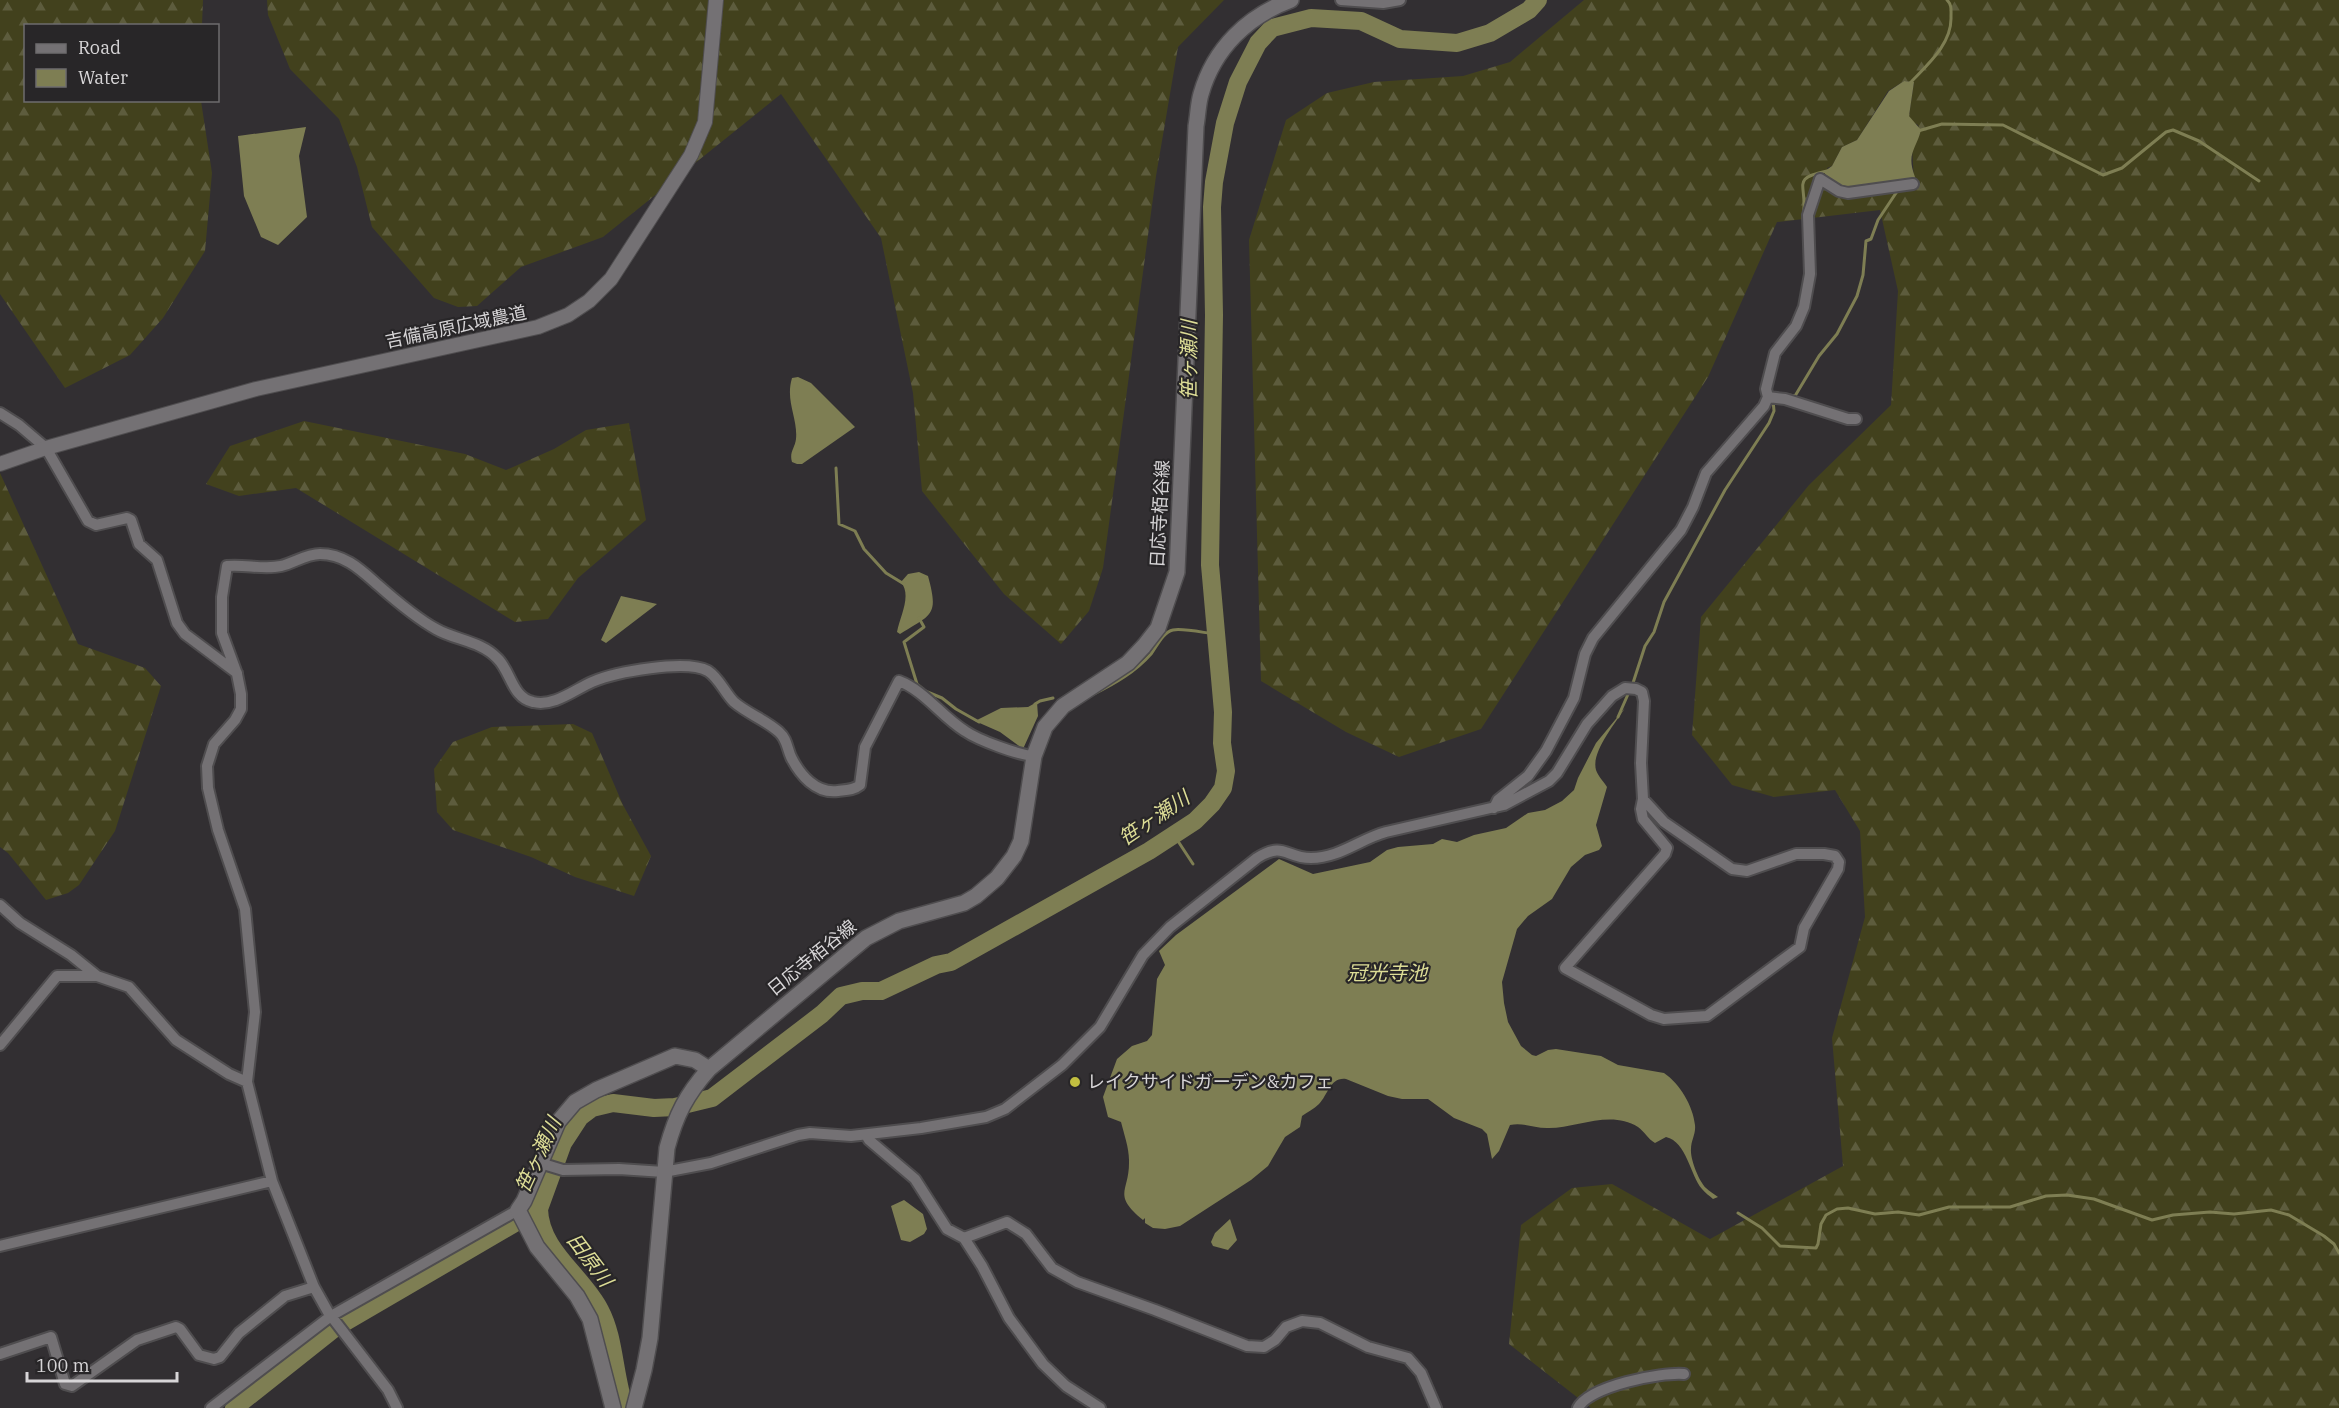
<svg xmlns="http://www.w3.org/2000/svg" width="2339" height="1408" font-family="'IBM Plex Serif','Noto Sans JP',serif">
<style>
.forest{fill:url(#forest-firs);fill-rule:evenodd}
.water{fill:#7e7e53}
.lines{fill:none;stroke-linecap:round;stroke-linejoin:round}
.stream{stroke:#7e7e53;stroke-width:3}
.river{stroke:#7e7e53;stroke-width:18}
.minor-casing{stroke:#4f4d4f;stroke-width:14}
.tertiary-casing{stroke:#4f4d4f;stroke-width:16}
.secondary-casing{stroke:#4f4d4f;stroke-width:18}
.minor{stroke:#747174;stroke-width:10}
.tertiary{stroke:#747174;stroke-width:14}
.secondary{stroke:#747174;stroke-width:15}
.poi-dot{fill:#c1be40;stroke:#282628;stroke-width:2}
.labels{text-anchor:middle;stroke-width:4.5;stroke-linejoin:round;paint-order:stroke}
.street-label{font-size:18px;fill:#d7d5d7;stroke:#282628}
.poi-label{font-size:18px;fill:#d7d5d7;stroke:#282628;text-anchor:start}
.water-label{font-size:20px;font-style:italic;fill:#dddd96;stroke:#282628}
</style>
<defs>
<pattern id="forest-firs" width="22" height="20" patternUnits="userSpaceOnUse" patternTransform="scale(1.5)"><rect width="22" height="20" fill="#42411d"/><path d="M5 1l3.5 6h-7zM16 11l3.5 6h-7z" fill="#5d5c3d"/></pattern>
</defs>
<rect width="100%" height="100%" fill="#322f32"/>
<path class="forest" d="M0,0H203L202,25L26,26V100L201,101L212,173L205,251L163,318L130,355L65,388L0,294Z
M267,0H1224L1178,47L1156,176L1103,568L1089,611L1061,644L1004,594L922,491L913,393L881,238L781,94L603,237L521,267L477,306L458,307L434,298L372,227L357,167L339,119L290,69L268,15Z
M1584,0H2339V1408H1591L1509,1344L1521,1225L1572,1188L1612,1184L1710,1239L1843,1166L1832,1038L1865,917L1860,831L1835,790L1774,797L1732,785L1692,735L1701,617L1809,485L1891,405L1898,291L1880,210L1777,222L1708,377L1481,729L1399,757L1346,732L1261,681L1249,240L1286,120L1327,93L1374,82L1463,76L1510,62ZM1904,81L1914,82L1909,116L1911,121L1918,125L1920,134L1912,149L1914,179L1849,187L1839,185L1827,168L1832,166L1842,147L1857,140L1888,91Z
M304,421L465,454L506,470L554,449L586,430L629,423L646,520L578,578L548,619L515,622L296,488L239,496L206,484L230,446Z
M0,473L78,644L145,668L161,686L115,831L79,885L68,893L46,900L8,853L0,847Z
M573,724L592,733L623,805L651,856L634,896L575,877L531,857L453,830L437,812L434,769L453,742L492,727Z"/>
<path class="water" d="M1904,81L1914,82L1909,116L1921,130C1916,150 1906,153 1915,177L1914,179L1849,187L1839,185L1825,174V171L1832,166L1842,147L1857,140L1889,91Z
M306,127L299,156L307,217L278,245L261,237L244,196L238,136Z
M798,377L811,383L855,427L802,464H797L792,462C789,452 795,448 796,439C798,418 785,401 792,378Z
M919,572L928,576C939,616 932,614 900,634L897,632C900,616 912,596 901,582L908,574Z
M621,596L657,604L606,643L601,640Z
M1037,702L1038,716L1023,749L1000,732L975,721L1001,708L1028,707Z
M1625,708C1615,724 1591,752 1596,770C1598,776 1604,782 1607,787L1596,825L1602,846L1599,850L1585,855L1571,867L1552,899L1528,916L1517,929L1502,982L1504,1003L1508,1022L1521,1046L1532,1055L1536,1056L1548,1050L1556,1049L1601,1056L1618,1065L1664,1073C1680,1084 1693,1106 1695,1125C1696,1134 1691,1140 1691,1149C1690,1159 1699,1181 1706,1188C1709,1191 1714,1194 1718,1197L1713,1199C1710,1196 1705,1193 1702,1189C1690,1175 1687,1142 1666,1137L1655,1143C1648,1139 1644,1131 1638,1127C1610,1109 1575,1129 1547,1128C1533,1128 1523,1122 1510,1125L1499,1151L1492,1159L1487,1134L1482,1129L1454,1118L1428,1099H1402L1388,1096L1346,1079C1330,1077 1328,1095 1319,1104C1314,1109 1307,1112 1302,1116L1300,1127L1285,1137L1268,1166L1251,1180L1180,1226L1165,1229L1153,1228L1145,1223V1218L1143,1220C1111,1193 1130,1193 1129,1160C1129,1148 1124,1134 1121,1122L1108,1117L1103,1097L1117,1059L1132,1046L1147,1041L1152,1035L1157,979L1165,965L1159,951L1176,935L1279,859L1313,874L1370,862L1387,850L1398,847L1433,844L1442,839L1457,842L1474,835L1506,828L1528,813L1545,810L1562,801L1574,790L1578,778L1596,743Z
M904,1200L923,1214L927,1229L924,1234L910,1242L901,1240L891,1206Z
M1230,1219L1237,1240L1228,1250L1213,1246L1211,1242L1215,1233Z"/>
<g class="lines">
<path class="stream" d="M1910,83C1927,65 1952,44 1951,17C1951,10 1952,5 1947,0
M1918,131L1942,124L2003,125L2103,175L2122,168L2166,132L2173,130L2199,141L2259,181
M1805,226C1801,219 1804,215 1804,207C1805,183 1793,178 1827,171
M1789,395L1795,396L1819,356L1837,334L1857,296L1863,275L1866,241L1871,239L1878,220L1898,190
M836,468L839,524L855,531L864,549L886,573L904,584
M919,618L924,627L904,642L917,684L925,691L942,698L956,709L979,722
M1633,683L1645,646L1654,632L1664,602L1725,490L1769,423L1774,411L1773,400
M1094,694C1116,683 1135,672 1151,654C1157,646 1163,632 1173,630C1183,628 1205,633 1215,634
M1035,704L1040,701L1053,698
M1618,717L1629,692
M1174,835L1193,864
M1738,1213L1762,1228L1780,1246L1816,1248L1818,1244L1821,1224L1826,1215L1837,1209L1848,1208L1875,1214L1898,1212L1919,1215L1949,1207H2010L2046,1196L2067,1195L2094,1199L2152,1220L2173,1215L2210,1212L2234,1214L2271,1210L2289,1215L2324,1236L2334,1244L2339,1253"/>
<path class="river" d="M539,1209C540,1251 582,1275 600,1310C615,1338 614,1377 625,1408
M234,1408L335,1328L539,1209L563,1143L580,1117L592,1108L613,1103L654,1108L675,1107L712,1098L822,1014L841,996L862,991H881L936,965L951,962L1149,851L1195,821L1212,804L1223,788L1226,771L1222,743L1223,712L1210,565L1214,315L1212,207L1214,182L1225,123L1238,82L1258,43L1272,28L1311,18L1361,21L1400,39L1457,43L1490,33L1529,10L1538,0"/>
<g class="minor-casing">
<path id="minor" d="M1341,0L1383,3L1400,0
M1768,397L1785,399L1848,419H1856
M0,413L19,425L46,448L88,521L96,525L127,518L131,520L139,544L157,560L177,623L185,634L237,673
M1494,808L1498,800L1528,776L1546,751L1574,698L1585,654L1593,638L1681,530L1693,507L1706,473L1764,406L1768,397L1766,389L1775,353L1796,326L1804,307L1810,274L1808,215L1820,179L1839,191L1848,193L1913,184
M0,905L20,923L71,955L97,976L129,987L176,1040L229,1074L247,1082L272,1181L314,1287L328,1312L388,1390L397,1408
M0,1045L57,976H97
M247,1082L255,1012L245,909L218,830L208,788L207,766L214,744L235,720L241,709V694L237,674L222,633V597L227,566C245,564 263,570 281,566C294,563 306,554 320,554C345,554 361,570 378,585C395,600 416,618 436,629C455,640 481,641 497,658C511,671 512,698 533,702C554,707 574,690 592,682C615,672 686,659 708,671C719,678 725,693 734,702C748,714 766,720 779,732C787,739 787,748 791,757C800,775 816,794 838,791C846,790 854,790 860,785L865,747L899,681C925,691 941,716 965,731C978,740 1018,755 1034,756
M866,1135L869,1140L915,1179L947,1229L964,1238L982,1266L1009,1318L1043,1364L1066,1386L1100,1408
M540,1163L563,1170L619,1169L664,1172L711,1163L798,1135L810,1133L851,1136L921,1128L986,1117L1005,1109L1062,1065L1100,1027L1143,955L1170,927L1257,858C1285,841 1285,858 1311,858C1339,858 1360,839 1386,832L1504,805L1549,781L1557,773L1587,724L1612,696L1625,688L1636,689L1642,692L1644,701L1641,763L1643,799L1641,809L1643,819L1667,848L1665,854L1565,968L1651,1015L1664,1019L1707,1016L1800,947L1804,928L1838,869L1839,862L1835,856L1824,854H1796L1747,871L1732,869L1664,822L1643,799
M964,1238L1007,1222L1026,1234L1052,1268L1077,1282L1155,1310L1247,1346L1264,1347L1275,1340L1286,1327L1302,1321L1320,1323L1368,1347L1408,1358L1421,1373L1436,1408
M0,1246L272,1181
M0,1354L51,1337L65,1384L72,1386L137,1340L176,1327L180,1329L199,1355L214,1359L220,1357L239,1333L285,1296L314,1287
M211,1408L331,1316L518,1210
M1578,1408C1589,1386 1661,1372 1684,1374"/>
</g>
<g class="tertiary-casing">
<path id="tertiary" d="M0,464L46,448L256,389L538,327L568,315L589,301L611,279L691,155L705,122L716,0"/>
</g>
<g class="secondary-casing">
<path id="secondary" d="M613,1408L590,1319L577,1296L537,1247L518,1210L524,1201L558,1122L575,1102L596,1090L675,1056L695,1060L709,1069
M634,1408L644,1370L650,1338L667,1148C676,1115 686,1095 709,1069L866,938L899,921L964,903L976,896L997,878L1014,856L1021,841L1034,756L1045,727L1063,706L1128,663L1144,646L1158,628L1177,572L1196,126C1198,115 1198,104 1201,94C1214,48 1248,16 1291,0"/>
</g>
<use href="#minor" class="minor"/>
<use href="#tertiary" class="tertiary"/>
<use href="#secondary" class="secondary"/>
</g>
<circle class="poi-dot" cx="1075" cy="1082" r="6"/>
<g class="labels">
<g class="street-label">
<text transform="translate(456 327) rotate(-12)" y="6">吉備高原広域農道</text>
<text transform="translate(1160 514) rotate(-87)" y="6">日応寺栢谷線</text>
<text transform="translate(812 958) rotate(-39)" y="6">日応寺栢谷線</text>
</g>
<g class="poi-label">
<text x="1087" y="1088">レイクサイドガーデン&amp;カフェ</text>
</g>
<g class="water-label">
<text transform="translate(1189 360) rotate(-90)" y="7">笹ヶ瀬川</text>
<text transform="translate(1154 818) rotate(-34)" y="7">笹ヶ瀬川</text>
<text x="1387" y="980">冠光寺池</text>
<text transform="translate(538 1155) rotate(-65)" y="7">笹ヶ瀬川</text>
<text transform="translate(590 1260) rotate(53)" y="7">田原川</text>
</g>
</g>
<rect x="24" y="24" width="195" height="78" fill="#282628" stroke="#6e6c6e" stroke-width="1.5"/>
<rect x="36" y="44" width="30" height="9" fill="#747174" stroke="#6e6c6e" stroke-width="1.5"/>
<text x="78" y="54" font-size="18" fill="#d7d5d7">Road</text>
<rect x="36" y="69" width="30" height="18" fill="#7e7e53" stroke="#6e6c6e" stroke-width="1.5"/>
<text x="78" y="84" font-size="18" fill="#d7d5d7">Water</text>
<path d="M27 1372v9h150v-9" fill="none" stroke="#d7d5d7" stroke-width="3"/>
<text x="36" y="1372" font-size="18" fill="#d7d5d7" stroke="#282628" stroke-width="4.5" paint-order="stroke">100 m</text>
</svg>
